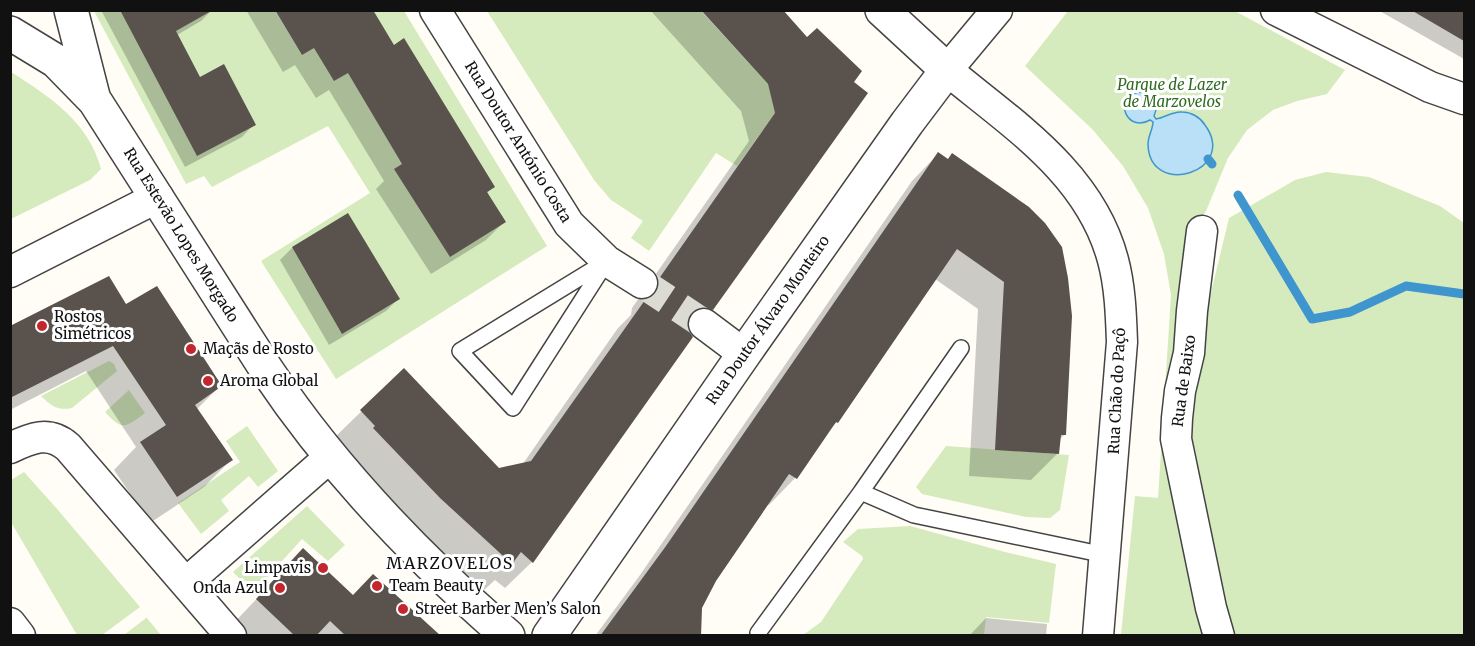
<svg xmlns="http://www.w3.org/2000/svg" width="1475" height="646" font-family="Merriweather,serif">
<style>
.green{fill:#d5ebbd}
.water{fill:#b9e0f7;stroke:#3f96cf;stroke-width:1.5}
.shadow{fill:#0003}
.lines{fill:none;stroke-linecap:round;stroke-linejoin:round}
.stream{stroke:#3f96cf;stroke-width:9}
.building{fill:#5a524d}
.minor-tunnel{stroke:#dbdad3;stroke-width:30;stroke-dasharray:30 15;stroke-linecap:butt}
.service-casing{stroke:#444;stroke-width:18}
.minor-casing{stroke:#444;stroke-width:33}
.tertiary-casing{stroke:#444;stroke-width:36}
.service{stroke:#fff;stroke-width:15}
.minor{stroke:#fff;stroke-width:30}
.tertiary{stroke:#fff;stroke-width:33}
.poi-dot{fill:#c4262e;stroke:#fff;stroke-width:2}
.labels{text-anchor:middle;stroke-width:6;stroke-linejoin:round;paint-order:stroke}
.park-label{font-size:15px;font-style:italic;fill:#2f6b1f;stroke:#fff}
.street-label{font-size:15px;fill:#111;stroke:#fff}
.poi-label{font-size:15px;fill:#111;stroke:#fff;text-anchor:start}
.neighbourhood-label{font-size:16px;letter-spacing:1.5px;fill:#111;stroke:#fff}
</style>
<rect width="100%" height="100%" fill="#fffdf5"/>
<path class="green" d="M1233,10L1345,70L1327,94L1297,101L1273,110L1247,130L1228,158L1206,211L1193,230L1177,363L1211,635H1121L1135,496L1158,498L1171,295L1164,254L1148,208L1123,166L1093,130L1025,66L1068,11Z
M94,11H275L302,55L374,11H404L547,246L336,379L261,261L370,193L328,126L212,187L204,176L186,184Z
M487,11H701L768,84L775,113L737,166L716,153L649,251L631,238L643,221L611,200L594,180Z
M11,72C49,96 89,122 101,169L90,180L11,219Z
M1326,172L1369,177L1440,206L1464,223V635H1227L1187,459L1200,338L1229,218L1295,180Z
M109,361L114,364L117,371L72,408C58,411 51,406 41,396Z
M129,390L145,413C125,428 122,431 105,412Z
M247,426L278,471L258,487L249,476L221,500L229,511L201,534L178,503L240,462L226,441Z
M946,446L1069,455L1060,510L1050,518L1026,517L922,494L916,487Z
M24,472L58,510L140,607L102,635H77L11,522V480Z
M307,506L345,545L328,561L302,539L253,593L233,572Z
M910,526L1005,552L1056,564L1049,623L986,617L984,635H803L821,622L863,559L862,556L843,542L858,529Z
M146,617L161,635H124L146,618Z"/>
<path class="water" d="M1138,92C1152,92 1160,103 1154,116L1156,119C1165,118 1172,111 1182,112C1191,112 1200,117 1205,125C1239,172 1149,199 1148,144C1148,136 1153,129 1153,122L1150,120C1128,133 1112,100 1138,92Z"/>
<path class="shadow" d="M101,10H212L201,21L177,35L199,79L254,124L242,137L185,167Z
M246,10H360L393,47L493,187L486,194L504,222L486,240L431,274L376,189L384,181L329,90L316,98L295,65L283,72Z
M650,10H781L807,39L712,309L688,333L532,562L505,588L495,580L484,590L413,524L347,456L334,438L404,370L499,470L522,465L618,328L631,315L632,308L749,141L741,111Z
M1378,10H1464V59Z
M938,154L1028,209L1065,434L1059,440L1058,453L1031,480L969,476L978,309L935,279L837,422L826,433L795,478L769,505L767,504L715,580L700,608L699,636H595L640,575L912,181Z
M348,215L398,299L386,311L329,345L280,260L292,248Z
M125,306L220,386L197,409L231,460L204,487L150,523L114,470L136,447L86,371L10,410V328Z
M303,550L353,596L438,636H240L230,627Z
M986,618L1047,624L1046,636H969Z"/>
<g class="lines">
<path class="stream" d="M1208,159L1212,164
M1238,195L1312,319L1350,312L1406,286L1464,294"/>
</g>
<path class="building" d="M120,10H213L176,31L200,77L224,64L256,125L197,156Z
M275,10H373L394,45L404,38L495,187L487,192L506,222L450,257L394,169L402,164L348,73L334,81L314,48L302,55Z
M701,10H783L807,37L817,28L862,71L854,82L868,93L713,310L705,307L698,308L690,314L687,323L688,330L693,337L533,563L521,552L512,564L440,498L373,428L375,426L360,410L404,368L499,468L531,461L645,300L651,298L656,293L658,280L775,113L768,84Z
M1411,10H1464V41Z
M938,152L948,159L952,153L1029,207L1045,223L1062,247L1068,278L1072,316L1066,435H1061L1059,454L995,450L1004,282L957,249L838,423L836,422L797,479L789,474L716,581L702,608L701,636H600L666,546Z
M348,213L400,299L342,334L292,247Z
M109,276L126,304L157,286L222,386L195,405L233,460L177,497L140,442L166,425L113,346L10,398V326Z
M303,548L353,595L373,574L441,636H346L330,621L316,636H295L256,599Z"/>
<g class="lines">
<path class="minor-tunnel" d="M642,283L704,324"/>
<g class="service-casing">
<path id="service" d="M607,261L513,408L460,351Z
M861,492L914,515L1105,555
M759,636L758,633L861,492L961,348"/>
</g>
<g class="minor-casing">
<path id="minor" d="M435,10L569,224L607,261L642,283
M997,10L947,70C1012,124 1090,173 1113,260C1120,286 1121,314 1122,342L1098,636
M1276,10L1430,87L1464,99
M1202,231L1192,311L1189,353L1180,391L1177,418L1176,439L1211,608L1219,636
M10,272L158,197
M704,324L744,354
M10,448C31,438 49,430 68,447L231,636
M186,583L330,457
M10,623L20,636"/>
</g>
<g class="tertiary-casing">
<path id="tertiary" d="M71,10L93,96
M10,33L56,61L95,101L266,369C333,470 417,557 508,636
M549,636L744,354L907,123L947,70L882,10"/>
</g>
<use href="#service" class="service"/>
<use href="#minor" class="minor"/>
<use href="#tertiary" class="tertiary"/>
</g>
<g class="poi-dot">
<circle cx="42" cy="326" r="6"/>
<circle cx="191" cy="349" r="6"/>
<circle cx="208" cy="381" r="6"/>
<circle cx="323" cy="568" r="6"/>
<circle cx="377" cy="586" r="6"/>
<circle cx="280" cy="588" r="6"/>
<circle cx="403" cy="609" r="6"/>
</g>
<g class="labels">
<g class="park-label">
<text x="1172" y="90">Parque de Lazer<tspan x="1172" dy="17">de Marzovelos</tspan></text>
</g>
<g class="street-label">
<text transform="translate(518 142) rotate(58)" y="5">Rua Doutor António Costa</text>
<text transform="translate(181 235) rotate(58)" y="5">Rua Estevão Lopes Morgado</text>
<text transform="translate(768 320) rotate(-55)" y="5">Rua Doutor Álvaro Monteiro</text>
<text transform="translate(1184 381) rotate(-82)" y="5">Rua de Baixo</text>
<text transform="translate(1117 391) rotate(-87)" y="5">Rua Chão do Paçô</text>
</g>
<g class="poi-label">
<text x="54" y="322">Rostos<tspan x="54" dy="17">Simétricos</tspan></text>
<text x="203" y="354">Maçãs de Rosto</text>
<text x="220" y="386">Aroma Global</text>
<text x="311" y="573" text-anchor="end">Limpavis</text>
<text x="389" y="591">Team Beauty</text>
<text x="268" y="593" text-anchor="end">Onda Azul</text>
<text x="415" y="614">Street Barber Men’s Salon</text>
</g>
<g class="neighbourhood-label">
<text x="450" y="569">MARZOVELOS</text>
</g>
</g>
<rect width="1475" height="646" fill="none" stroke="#111111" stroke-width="24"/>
</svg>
